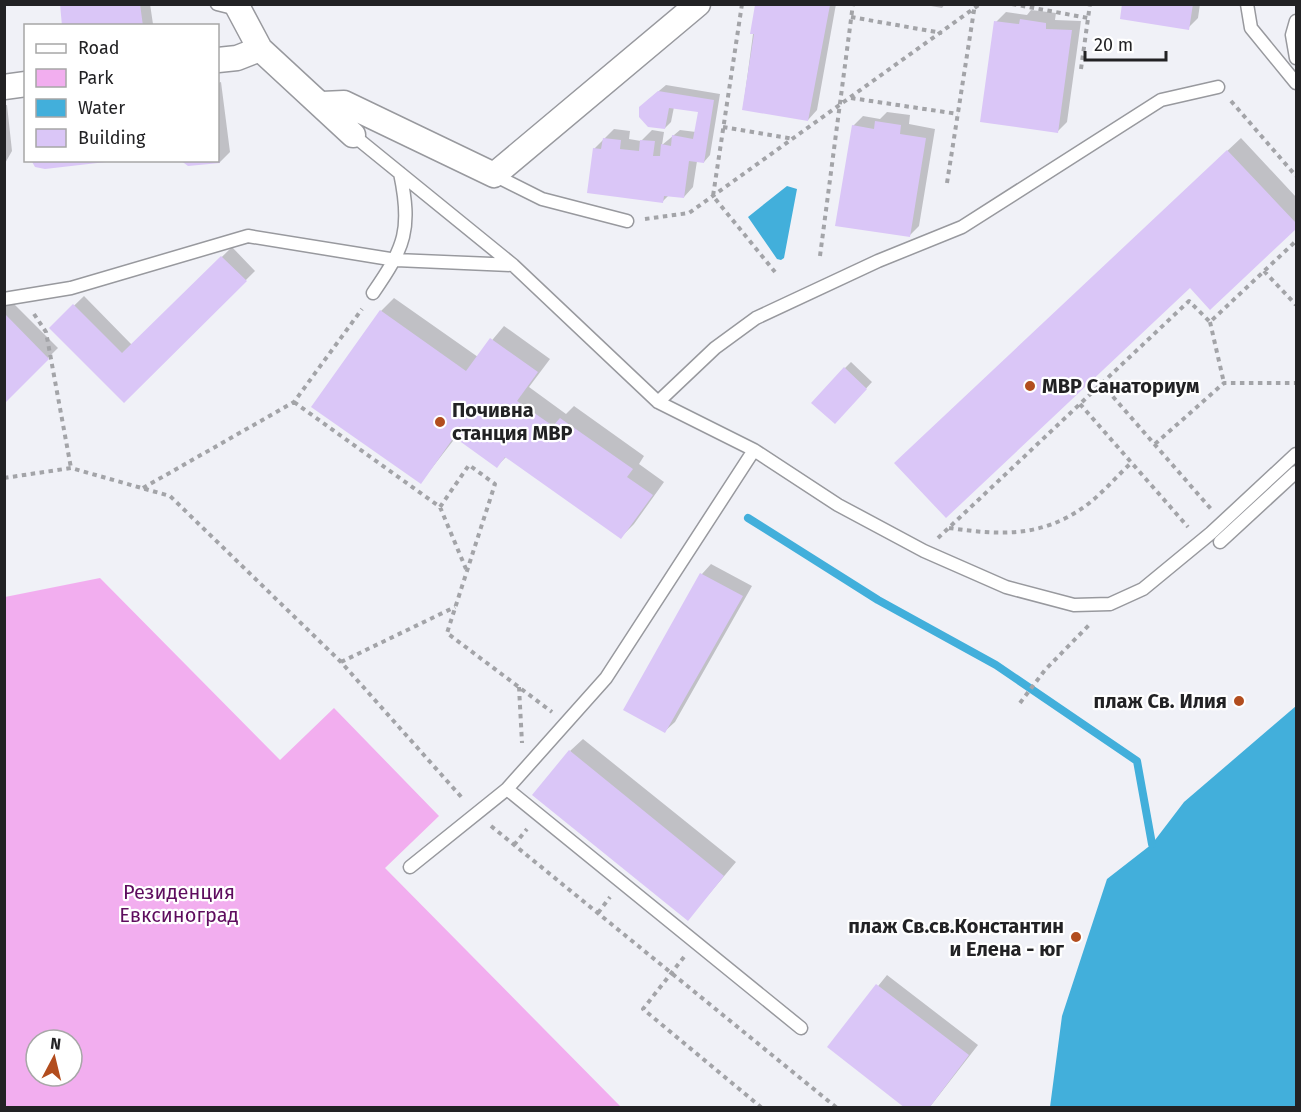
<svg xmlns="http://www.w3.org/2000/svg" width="1301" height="1112" font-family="'Fira Sans',sans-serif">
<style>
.green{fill:#f2aeef;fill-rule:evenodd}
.water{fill:#42afdb}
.shadow{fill:#0003}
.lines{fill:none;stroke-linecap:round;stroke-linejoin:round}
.stream{stroke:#42afdb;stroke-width:8}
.building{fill:#dac6f7}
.service-casing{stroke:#98999e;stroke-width:15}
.minor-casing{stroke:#98999e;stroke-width:27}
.path{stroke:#a3a4a8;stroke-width:4;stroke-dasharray:4.5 4.5;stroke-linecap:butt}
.service{stroke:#fff;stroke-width:12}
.minor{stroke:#fff;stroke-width:24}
.poi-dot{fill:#b24d1e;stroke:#fff;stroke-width:2}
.labels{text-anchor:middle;stroke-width:4.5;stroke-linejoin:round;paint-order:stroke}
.poi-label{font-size:20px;font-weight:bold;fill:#222224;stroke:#fff;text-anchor:start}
.park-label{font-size:20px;fill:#5e0c5e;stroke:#fff}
</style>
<rect width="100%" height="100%" fill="#f0f1f7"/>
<path class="green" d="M100,578L280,760L334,708L439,816L385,868L621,1107H5V597ZM36,1040H72V1076H36Z"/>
<path class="water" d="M787,186L797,189L784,258L781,260L777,259L748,217Z
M1296,706V1107H1050L1062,1016L1107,879L1152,844L1184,802Z"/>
<path class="shadow" d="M62,4H150L153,24L63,26Z
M757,4H836L817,110L808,120L743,109Z
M920,4H945L942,8Z
M1123,4H1200L1198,18L1188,28Z
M1031,10L1056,13L1055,20L1081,21L1067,122L1057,132L996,22L1006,12L1027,15Z
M221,82L230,152L220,162L218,160V83Z
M666,85L720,94L710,155L704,162L697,161L693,187L684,197L669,195L663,201L594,149L614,129L630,131L629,139L641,141L652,130L664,132L662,145L680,130L696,132L699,111L674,107L671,122L665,128L647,101Z
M4,105H7L12,151L4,165Z
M887,112L910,115L909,124L935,129L919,226L909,236L853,126L863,116L880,119Z
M1241,138L1296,197V227L1210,308L1190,286L909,450Z
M232,247L255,271L124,401L51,328L84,296L132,345Z
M8,298L58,348L4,401V301Z
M394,298L478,357L504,326L550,359L529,387L566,414L574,406L644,456L639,464L664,482L634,524L621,537L507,456L497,466L456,437L421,482L381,311Z
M851,362L872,382L841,416L845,368Z
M711,564L752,586L675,722L665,731L625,709L702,574Z
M583,739L736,862L688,919L570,751Z
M887,975L978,1045L929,1108L829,1047Z"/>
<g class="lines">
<path class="stream" d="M748,518L878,600L996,665L1137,761L1152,844"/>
</g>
<path class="building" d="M60,4H140L143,26H62Z
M1122,4H1193L1189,30L1120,19Z
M755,5H830L808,121L742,110L754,34H750Z
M1020,19L1046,23V29L1072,30L1058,133L980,122L994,21L1019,24Z
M658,91L714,100L704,163L689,161L684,198L664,196L663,203L587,193L593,148L601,149L603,138L621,140L620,149L639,151L640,140L655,141L653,156H660L661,144L671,146L672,135L693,139L698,112L669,108L665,129L648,127L639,117V107Z
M875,121L901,125L900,134L926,138L910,237L835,226L852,125L874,129Z
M1227,150L1296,223V229L1210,310L1190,288L946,518L894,463Z
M218,151L220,163L188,166L180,160H218Z
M31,160H106V162L45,169L35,167Z
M221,256L247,281L124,403L49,328L73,304L122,353Z
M380,310L466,371L490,338L538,372L517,401L553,426L560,418L633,469L627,477L653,495L621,539L505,457L497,468L454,437L421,484L311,407Z
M5,314L49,359L5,403Z
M844,367L867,389L835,424L811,403Z
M700,573L743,596L665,733L623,710Z
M569,750L724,876L688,921L532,795Z
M876,984L969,1055L929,1108H905L827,1047Z"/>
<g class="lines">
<g class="service-casing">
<path id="service" d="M217,4L237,9
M1247,4L1251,28L1296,83
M1296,21L1292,35L1296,58
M353,135L513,265L658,402L754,450L838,505L924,551L1006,587L1074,605L1110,604L1143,589L1211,533L1296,454
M494,175L542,199L627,221
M373,293C405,247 412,229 400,173
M4,299L71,288L248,236L396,260L513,265
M658,402L715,348L756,318L878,261L962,227L1161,100L1218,87
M1220,542L1296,472
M507,789L801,1028
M410,867L507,789L606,678L754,450"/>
</g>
<g class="minor-casing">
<path id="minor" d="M236,4L260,49L353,135
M218,60L237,58L260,49
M4,87L26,84
M322,104L344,103L494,175L698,4"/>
</g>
<path class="path" d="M742,4L713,196L775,272
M1012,4L1088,18
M851,17L942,33
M1081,69L1090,4
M851,98L958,114
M1231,101L1296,176
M723,127L794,139
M947,183L975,4
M645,219L689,213L980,4
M820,256L853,4
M1264,271L1296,305
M34,314L46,332L71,468
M1210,322L1224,383
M1101,383L1211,509
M294,402L440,507L466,569
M1080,404L1188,527
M1155,444L1224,383H1296
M4,478L71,468L170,496L341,662L464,800
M143,488L294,402L362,309
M440,507L469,465L495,484L447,633L552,712
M949,528C999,535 1040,538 1084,507C1101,495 1116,477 1131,463
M938,538L1189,301L1210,322L1296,241
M341,662L455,607
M519,687L522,743
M1020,703L1045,670L1090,624
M491,826L837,1108
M514,845L527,829
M598,913L610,897
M684,957L643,1009L762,1108"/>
<use href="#service" class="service"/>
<use href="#minor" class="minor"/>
</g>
<g class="poi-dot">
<circle cx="1030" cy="386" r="6"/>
<circle cx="440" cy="422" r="6"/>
<circle cx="1239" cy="701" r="6"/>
<circle cx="1076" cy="937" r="6"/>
</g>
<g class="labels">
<g class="poi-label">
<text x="1042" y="393">МВР Санаториум</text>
<text x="452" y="417">Почивна<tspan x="452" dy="23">станция МВР</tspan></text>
<text x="1227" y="708" text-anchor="end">плаж Св. Илия</text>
<text x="1064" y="933" text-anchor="end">плаж Св.св.Константин<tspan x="1064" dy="23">и Елена - юг</tspan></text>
</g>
<g class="park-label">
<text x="179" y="899">Резиденция<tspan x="179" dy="23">Евксиноград</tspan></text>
</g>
</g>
<rect width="1301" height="1112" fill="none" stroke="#222224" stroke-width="12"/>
<rect x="24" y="24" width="195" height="138" fill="#ffffff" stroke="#a7a7a7" stroke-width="1.5"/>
<rect x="36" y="44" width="30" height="9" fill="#ffffff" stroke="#a7a7a7" stroke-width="1.5"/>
<text x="78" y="54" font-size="18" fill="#222224">Road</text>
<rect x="36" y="69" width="30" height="18" fill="#f2aeef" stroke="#a7a7a7" stroke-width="1.5"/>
<text x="78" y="84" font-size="18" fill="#222224">Park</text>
<rect x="36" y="99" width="30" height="18" fill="#42afdb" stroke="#a7a7a7" stroke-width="1.5"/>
<text x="78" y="114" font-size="18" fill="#222224">Water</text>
<rect x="36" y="129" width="30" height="18" fill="#dac6f7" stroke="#a7a7a7" stroke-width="1.5"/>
<text x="78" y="144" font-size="18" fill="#222224">Building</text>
<g transform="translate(54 1058) rotate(7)"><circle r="28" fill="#ffffff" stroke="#a7a7a7" stroke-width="1.5"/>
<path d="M0-4.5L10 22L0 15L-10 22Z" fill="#b24d1e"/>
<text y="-9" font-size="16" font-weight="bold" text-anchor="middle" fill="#222224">N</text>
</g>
<path d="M1085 51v9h81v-9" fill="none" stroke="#222224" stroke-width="3"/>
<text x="1094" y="51" font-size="18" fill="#222224" stroke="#ffffff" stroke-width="4.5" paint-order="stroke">20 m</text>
</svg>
